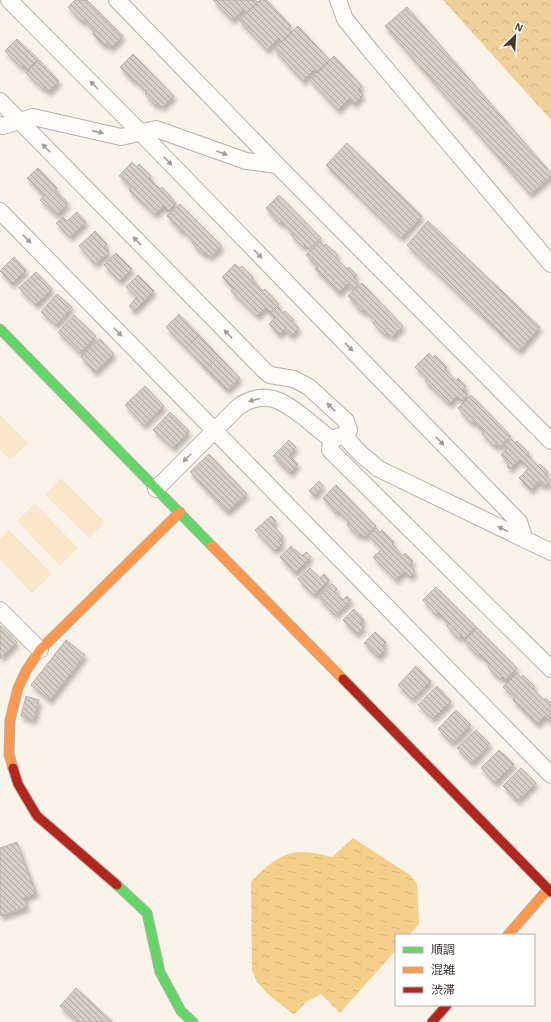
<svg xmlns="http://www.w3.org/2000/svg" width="551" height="1022" font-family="'Alegreya Sans','Noto Sans JP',sans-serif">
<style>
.forest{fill:url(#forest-crowns)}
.pitch{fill:#fae7ca}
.water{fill:url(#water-ripples)}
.building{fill:url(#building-back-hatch);stroke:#b8b3a9;filter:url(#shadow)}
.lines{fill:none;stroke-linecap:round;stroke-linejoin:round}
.street-casing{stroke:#b5afa6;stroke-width:18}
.fast-casing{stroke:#b5afa6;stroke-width:11}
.slow-casing{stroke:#b5afa6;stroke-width:11}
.jam-casing{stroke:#b5afa6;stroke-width:11}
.street{stroke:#fefdfc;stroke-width:16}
.fast{stroke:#63d668;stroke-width:9}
.slow{stroke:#ff974d;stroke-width:9}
.jam{stroke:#b3261e;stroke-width:9}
.oneway{fill:#a09c96}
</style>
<defs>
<pattern id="forest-crowns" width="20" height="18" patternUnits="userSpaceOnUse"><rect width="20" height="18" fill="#f0d099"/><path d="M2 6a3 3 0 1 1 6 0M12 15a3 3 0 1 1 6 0" fill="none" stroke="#cfb384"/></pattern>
<pattern id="water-ripples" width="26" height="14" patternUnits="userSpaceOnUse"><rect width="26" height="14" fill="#f5ce8a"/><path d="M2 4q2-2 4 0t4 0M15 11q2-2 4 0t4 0" fill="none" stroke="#d3b277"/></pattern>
<pattern id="building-back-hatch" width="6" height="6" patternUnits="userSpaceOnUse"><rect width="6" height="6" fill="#d4cec4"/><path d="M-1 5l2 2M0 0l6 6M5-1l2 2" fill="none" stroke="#aea8a0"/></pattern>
<filter id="shadow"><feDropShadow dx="2.5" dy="4.5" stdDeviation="2" flood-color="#0004"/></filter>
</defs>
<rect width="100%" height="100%" fill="#f9f3e9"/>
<path class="forest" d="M443,0H551V120Z"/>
<path class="pitch" d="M0,415L28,443L10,460L0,450Z
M61,478L105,522L89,538L45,495Z
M35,504L78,548L60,566L17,521Z
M9,530L52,574L32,593L0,560V539Z"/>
<path class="water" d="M353,838L410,875L417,884L419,924L409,935H396V950L340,1013L321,994L306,1002L294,1015L268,994L257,982L252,970L251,882C265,867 282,851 304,852C313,852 323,855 332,857Z"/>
<path class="building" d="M75,0H87L123,36L111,48L107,43L105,46L93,34L95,32L84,20L82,22L68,7Z
M213,0H255L258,2L246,13L243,10L232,20Z
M260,0H267L291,26L288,28L292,32L281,42L278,39L267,50L239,20Z
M407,7L551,173V176L530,194L385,26Z
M298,26L330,60L317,73L314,70L303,81L274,49Z
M17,39L38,59L27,70L23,66L21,67L5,51Z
M133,54L174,96L162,107L158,103L156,106L145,94L147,92L135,80L134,82L120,67Z
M334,56L362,86L358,90L363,95L354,104L349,99L338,110L309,79Z
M39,60L59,81L48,92L44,87L43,89L26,73Z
M347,143L422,216L401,238L326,165Z
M132,162L137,167L139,164L151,176L149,178L160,189L162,187L176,203L168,211L163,206L155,215L129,190L131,187L119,176Z
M38,168L57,188L55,190L68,203L57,215L40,200L44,196L27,178Z
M279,195L321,238L309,249L305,245L303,247L291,235L293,233L282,222L280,224L266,208Z
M180,204L222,246L210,257L206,253L204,255L192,243L194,242L183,230L181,232L167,216Z
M77,212L86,222L70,237L56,223L63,217L67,221Z
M428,221L540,327L519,351L407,245Z
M95,231L107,244L104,246L109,252L95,264L79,246Z
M320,242L324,246L326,244L338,255L336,258L347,269L349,267L357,275L354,278L359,284L353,290L348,284L339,293L315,269L318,267L306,255Z
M116,253L132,269L120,281L104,265Z
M14,257L26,270L12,284L0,271Z
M235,264L240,268L242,266L253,277L252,279L263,291L265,289L279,304L270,313L265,308L257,316L231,291L234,289L222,277Z
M36,272L52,289L36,305L19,288Z
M138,275L154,291L134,311L129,306L137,297L126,287Z
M362,283L403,326L392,337L387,333L385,335L373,323L376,321L364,310L362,312L348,296Z
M57,294L72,307L56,325L41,312Z
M278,307L283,313L285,311L294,320L292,322L299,328L291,336L285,329L279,335L269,324L275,318L270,314Z
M179,314L199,335L186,348L166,327Z
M74,315L96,336L80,353L58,332Z
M199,335L219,356L206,369L186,348Z
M100,339L114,354L95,372L81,357Z
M429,353L433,358L435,355L447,367L445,369L456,381L458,378L466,386L463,390L468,395L462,401L457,396L449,404L425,381L427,378L415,367Z
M219,356L240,378L227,390L206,369Z
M145,386L164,406L144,425L125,405Z
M471,395L511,436L499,447L496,444L494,446L482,434L484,432L473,421L471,423L458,408Z
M170,412L189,431L173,448L153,430Z
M511,439L515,443L517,441L529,453L527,454L538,466L540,464L548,472L545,475L550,481L544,487L539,481L531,490L519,478L529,468L520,459L510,469L507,466L509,464L501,455L507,449L504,445Z
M289,440L296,447L289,455L298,464L290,473L273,456Z
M209,454L247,494L227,512L190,472Z
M319,481L323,486L314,496L309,491Z
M336,485L376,526L364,537L361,534L359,536L347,525L349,522L338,511L336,513L323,498Z
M271,516L276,521L272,525L283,536L279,540L283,543L275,551L255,530Z
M376,528L380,533L382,530L394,542L392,544L403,556L405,553L413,561L410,565L415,571L410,577L404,571L396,580L373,557L382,549L369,536Z
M291,546L302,556L306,552L311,557L295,573L280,557Z
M310,568L320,578L324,574L329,580L314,595L298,579Z
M332,584L337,589L334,592L343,600L347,596L351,600L335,615L318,597Z
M436,587L476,627L464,639L461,636L458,638L447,626L449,624L438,613L436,615L423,600Z
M354,609L364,620L360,623L364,627L356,634L343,620Z
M0,625L17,642L0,659Z
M477,628L517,668L505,680L502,677L500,679L488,667L490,665L479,654L477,655L464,641Z
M375,632L386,642L382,646L386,649L378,657L364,643Z
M66,640L85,655L50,700L31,685Z
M416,666L431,681L412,699L398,685Z
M517,673L521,677L523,675L535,687L533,689L544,700L546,698L551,703L550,721L545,716L537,724L513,700L515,698L503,687Z
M437,686L451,701L433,719L418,705Z
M26,696L39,700L34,720L21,716Z
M456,710L471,725L452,743L438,729Z
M476,730L490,744L472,763L457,748Z
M499,750L514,764L495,783L481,768Z
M521,768L536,783L517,801L503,786Z
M17,842L36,893L24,898L27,907L1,916L0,913V848Z
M76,988L113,1022H78L60,1006Z"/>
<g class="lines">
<g class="street-casing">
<path id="street" d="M9,0L141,133L519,522L525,540
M117,0L277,165L551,441
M338,0L345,19L370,50L551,264
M0,101L265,371L270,375L294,379L309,387L346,421L349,430L346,438
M0,125L3,126L33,117L121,137L156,129L246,161L277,165
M0,211L551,775
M156,489L238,407C265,388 283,401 305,418C314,426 323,433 332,440
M551,552L379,469L362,455L346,438L340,436L337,437L331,442L330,450L551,669
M0,610L40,650"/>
</g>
<g class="fast-casing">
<path id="fast" d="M0,329L212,546
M117,885L147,913L160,972L181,1011L193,1022"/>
</g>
<g class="slow-casing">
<path id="slow" d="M212,546L343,679
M13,768L9,754L10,720L18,688L26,671L40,650L180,512
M508,935L548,889"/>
</g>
<g class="jam-casing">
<path id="jam" d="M343,679L551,892
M13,768L18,784L37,816L117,885
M432,1022L447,1005"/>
</g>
<use href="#street" class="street"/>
<use href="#fast" class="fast"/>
<use href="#slow" class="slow"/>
<use href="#jam" class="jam"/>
</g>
<defs><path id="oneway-solid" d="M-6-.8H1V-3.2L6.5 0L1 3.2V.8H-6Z"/></defs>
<g class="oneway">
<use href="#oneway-solid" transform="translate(94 85) rotate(-135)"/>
<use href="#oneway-solid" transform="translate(98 132) rotate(13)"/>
<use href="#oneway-solid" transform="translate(46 148) rotate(-134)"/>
<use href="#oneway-solid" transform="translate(222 153) rotate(20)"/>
<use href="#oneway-solid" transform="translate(168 161) rotate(46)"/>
<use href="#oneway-solid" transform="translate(27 239) rotate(46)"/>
<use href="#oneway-solid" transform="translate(137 241) rotate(-134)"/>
<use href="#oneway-solid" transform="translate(258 254) rotate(46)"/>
<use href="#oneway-solid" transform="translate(118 332) rotate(46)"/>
<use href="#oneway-solid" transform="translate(228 334) rotate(-134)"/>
<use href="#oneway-solid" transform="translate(349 347) rotate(46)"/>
<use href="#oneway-solid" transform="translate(254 400) rotate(165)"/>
<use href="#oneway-solid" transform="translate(331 407) rotate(-137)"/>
<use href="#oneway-solid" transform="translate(440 441) rotate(46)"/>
<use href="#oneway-solid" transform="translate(187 458) rotate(135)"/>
<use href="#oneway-solid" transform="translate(503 529) rotate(-154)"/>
</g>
<rect x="395" y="934" width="140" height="72" fill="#ffffff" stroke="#b3b0ac"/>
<rect x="403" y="947" width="20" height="6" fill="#63d668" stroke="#b3b0ac"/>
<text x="431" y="954" font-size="12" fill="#423a2f">順調</text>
<rect x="403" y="967" width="20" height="6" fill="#ff974d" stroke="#b3b0ac"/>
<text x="431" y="974" font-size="12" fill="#423a2f">混雑</text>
<rect x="403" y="987" width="20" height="6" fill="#b3261e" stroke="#b3b0ac"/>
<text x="431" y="994" font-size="12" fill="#423a2f">渋滞</text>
<g transform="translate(515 36) rotate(24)" stroke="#ffffff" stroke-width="3" paint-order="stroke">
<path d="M0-3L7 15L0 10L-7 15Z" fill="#423a2f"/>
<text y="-6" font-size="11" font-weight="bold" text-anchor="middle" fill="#423a2f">N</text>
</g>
</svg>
